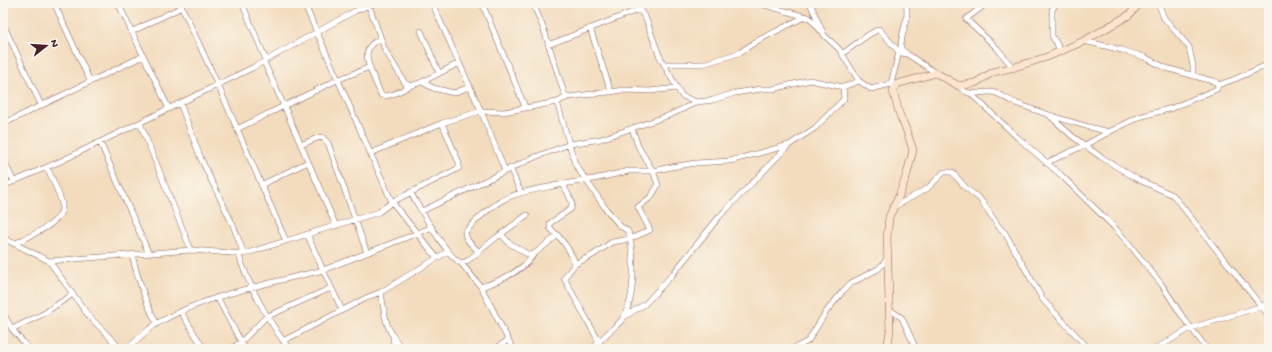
<svg xmlns="http://www.w3.org/2000/svg" width="1272" height="352" font-family="'Gochi Hand',sans-serif">
<style>
.lines{fill:none;stroke-linecap:round;stroke-linejoin:round}
.street-casing{stroke:#85615e;stroke-width:6}
.secondary-casing{stroke:#85615e;stroke-width:8}
.street{stroke:#fff;stroke-width:5}
.secondary{stroke:#fce5cf;stroke-width:7}
</style>
<rect width="100%" height="100%" fill="#fbf7ec"/>
<filter id="ink" filterUnits="userSpaceOnUse"><feTurbulence type="fractalNoise" baseFrequency=".025" numOctaves="2"/><feDisplacementMap in="SourceGraphic" scale="8" xChannelSelector="R" yChannelSelector="G"/><feConvolveMatrix kernelMatrix="1 2 1 2 8 2 1 2 1" color-interpolation-filters="sRGB"/></filter>
<filter id="wash" filterUnits="userSpaceOnUse"><feTurbulence type="fractalNoise" baseFrequency=".012" numOctaves="4" result="noise"/><feDisplacementMap in="SourceGraphic" scale="16" xChannelSelector="R" yChannelSelector="G"/><feGaussianBlur stdDeviation="0.9" result="paint"/><feColorMatrix in="noise" values="0 0 0 0 0 0 0 0 0 0 0 0 0 0 0 0 0 1.4 0 .05"/><feComposite in="paint" operator="in"/></filter>
<g filter="url(#wash)">
<rect width="100%" height="100%" fill="#f3dcbd"/>
</g>
<g filter="url(#ink)">
<g class="lines">
<g class="street-casing">
<path id="street" d="M54,3L90,81
M118,3L169,109
M180,3L218,85L286,241
M242,3L266,60
M304,3L392,202L437,258
M368,3L385,50L405,83L410,86L422,82L433,88L454,93L469,87
M432,3L481,111L505,171
M482,3L525,107
M533,3L544,30L564,93L568,97L625,90L650,91L677,88
M635,3L646,19L659,55L673,81L682,96L697,102L713,100L735,93L761,89H773L810,80L843,87L859,81L871,89L891,84L894,87
M757,3L810,18L820,30
M810,3L824,35L839,49L859,81
M906,3C910,21 900,32 901,49L907,54L936,73
M987,3L966,19L997,48L1013,68
M1056,3L1052,10V36L1061,51
M1158,3L1164,18L1189,47L1193,66V76
M534,6L542,3
M3,24L41,105
M590,28L611,92
M421,31L439,73
M131,32L182,7
M381,38C377,41 371,43 369,48C362,59 377,83 381,95C391,98 401,90 410,86
M1084,41L1122,50L1144,57L1166,68L1216,82L1218,85
M548,45L640,9
M842,54L868,35L879,29L899,52L906,54
M264,62L284,106L337,80L370,67
M664,64H703L739,53L757,41L806,16
M422,82L459,63
M891,84L899,52
M959,86C971,101 982,88 996,93C1003,96 1010,101 1018,104C1048,115 1079,125 1109,132L1139,117L1172,108L1217,89L1218,85L1235,79L1269,64
M970,93L1017,137L1061,175L1114,227L1130,245L1162,285L1182,316L1207,349
M568,97L557,102L575,164L606,209L620,226L628,231C635,254 636,297 623,318C619,325 611,329 606,335C601,339 597,344 593,349
M180,103L201,159L233,225L244,254
M1051,117L1072,136L1101,157L1137,179L1173,195L1269,316
M140,123L191,250
M3,124L143,56
M237,129L284,106L336,226
M100,142L149,254
M301,145L317,138L322,137L328,143L367,253
M371,153L442,123L481,111L504,112L557,102
M3,159L14,182
M1046,163L1085,145L1109,132
M510,168L521,193
M261,185L308,162
M3,186L61,161L252,68L355,11L376,3
M410,192C421,209 445,255 461,263L481,287C500,281 523,271 534,254
M894,207L928,188L944,172H952L966,188L980,199L999,227L1005,233L1043,300L1089,349
M422,211L535,157L570,144L601,139L670,115L697,102
M501,234L509,243L529,255L534,254L558,235
M3,238L49,261L88,315L121,349
M14,244C27,237 65,223 62,205C61,196 51,177 47,167
M479,252C473,246 465,240 465,232C477,219 493,204 509,197C525,190 545,188 563,184
M238,253C250,289 267,319 289,349
M132,255C138,279 145,302 157,324
M49,261L191,250L244,254L379,212L392,202L459,168V163L442,123
M461,263L467,261L497,237L527,215
M575,264C571,250 561,238 550,228V223L571,209L572,202L563,184L594,179L629,171H653L671,167L696,163L730,161L789,145L815,128L844,99L843,87
M481,287L513,349
M381,292C385,317 385,330 403,349
M217,297L241,342L266,317L331,288
M889,309L902,318L916,349
M342,310L323,270L418,233L432,227
M181,312L204,349
M3,313L12,329L43,314L73,294
M624,317L645,304L672,275L719,217L788,146
M12,329L29,349
M393,339L395,349
M283,341L368,297L381,292L447,252
M127,349C137,340 146,330 158,323C206,295 268,284 323,270L307,234
M231,349L241,342L245,349
M495,349L508,340
M603,349L564,278L575,264L593,255L612,242L630,239L650,230L638,207L651,197L658,185L653,171L638,146L632,128
M793,349L808,341L826,312L843,291L851,283L878,269L884,263L887,258
M1155,349L1191,328L1269,304"/>
</g>
<g class="secondary-casing">
<path id="secondary" d="M887,349L890,331L887,237L889,217L899,196L907,174L913,150L906,129L900,116L893,91L897,84L936,73L959,86L975,83L993,72L1015,67L1047,57L1084,41L1129,15L1140,3"/>
</g>
<use href="#street" class="street"/>
<use href="#secondary" class="secondary"/>
</g>
</g>
<rect width="1272" height="352" fill="none" stroke="#fbf7ec" stroke-width="16"/>
<g transform="translate(46 46) rotate(73)" stroke="#fbf7ec" stroke-width="3" paint-order="stroke">
<path d="M0-3L7 15L0 10L-7 15Z" fill="#4a1f2b"/>
<text y="-6" font-size="11" font-weight="bold" text-anchor="middle" fill="#4a1f2b">N</text>
</g>
</svg>
